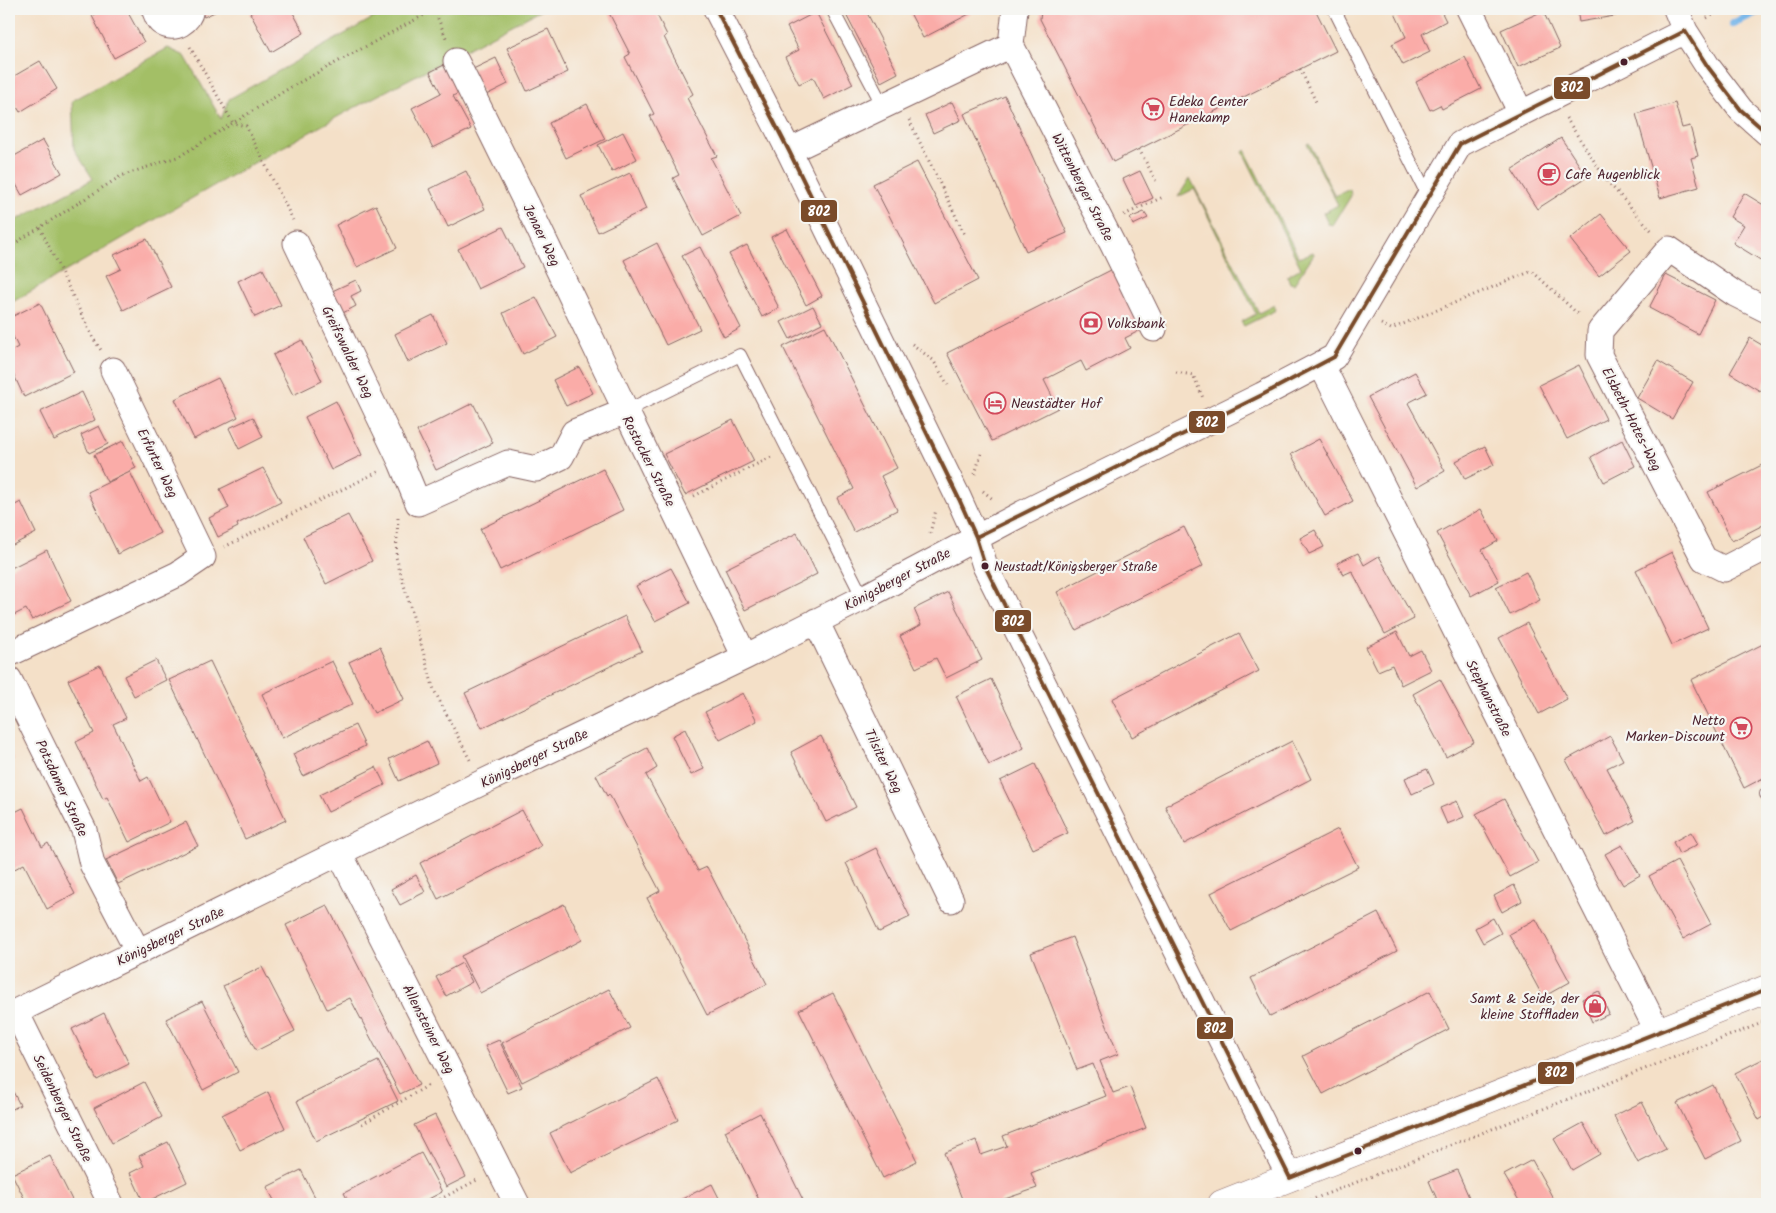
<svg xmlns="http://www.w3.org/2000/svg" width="1776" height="1213" font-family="Kalam,sans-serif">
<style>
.green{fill:#a3bf66;stroke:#766f48}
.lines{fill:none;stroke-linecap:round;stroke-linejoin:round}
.stream{stroke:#75b5e9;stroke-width:8}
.building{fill:#faaca8}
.service-casing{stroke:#866362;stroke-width:14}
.minor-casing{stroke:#866362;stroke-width:27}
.primary-casing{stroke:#866362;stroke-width:29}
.path{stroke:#866362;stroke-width:3;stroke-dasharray:1 4;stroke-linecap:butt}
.service{stroke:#fff;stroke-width:12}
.minor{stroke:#fff;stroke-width:25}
.primary{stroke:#fff;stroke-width:28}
.bus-1-casing{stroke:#f6f6f2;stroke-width:8}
.bus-1{stroke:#7a4b2a;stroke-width:4}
.bus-dot{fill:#4a1f2b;stroke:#f6f6f2;stroke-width:2}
.labels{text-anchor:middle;stroke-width:4.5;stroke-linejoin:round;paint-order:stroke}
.bus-label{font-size:13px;fill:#4a1f2b;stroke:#f6f6f2;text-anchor:start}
.poi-label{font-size:14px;fill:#4a1f2b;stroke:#f6f6f2;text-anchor:start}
.street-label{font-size:14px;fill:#4a1f2b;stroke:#f6f6f2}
.line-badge{stroke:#f6f6f2;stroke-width:2}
.badge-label{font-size:14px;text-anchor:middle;font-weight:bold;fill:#fff}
</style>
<rect width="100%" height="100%" fill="#f6f6f2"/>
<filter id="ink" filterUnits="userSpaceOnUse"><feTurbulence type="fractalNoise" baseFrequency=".02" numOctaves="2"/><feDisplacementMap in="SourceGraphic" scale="10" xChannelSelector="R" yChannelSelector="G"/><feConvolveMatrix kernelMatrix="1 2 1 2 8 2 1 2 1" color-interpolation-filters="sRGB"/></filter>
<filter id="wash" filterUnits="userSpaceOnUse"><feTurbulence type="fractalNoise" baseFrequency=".0096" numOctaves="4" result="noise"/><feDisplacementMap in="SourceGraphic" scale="20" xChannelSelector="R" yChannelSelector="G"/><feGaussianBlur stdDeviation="1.12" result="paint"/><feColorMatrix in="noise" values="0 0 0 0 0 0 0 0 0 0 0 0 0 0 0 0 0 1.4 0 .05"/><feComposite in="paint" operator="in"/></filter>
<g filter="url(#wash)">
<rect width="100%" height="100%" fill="#f4e0c8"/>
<path class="green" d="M389,9H543L350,110L234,174L9,304V224L93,179L74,149L72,101L168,48L185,56L221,119L229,99Z
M1309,143L1335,196L1350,189L1351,196L1333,225L1328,224L1323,213L1338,205L1307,144Z
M1245,150L1299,258L1313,252L1314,254L1294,284L1290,283L1287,276L1301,268L1243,152Z
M1190,178L1259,313L1274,305L1276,310L1244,326L1241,322L1256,314L1198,196L1194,189L1178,197Z"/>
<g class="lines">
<path class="stream" d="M1732,24L1763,9"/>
</g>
<g id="blocks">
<path class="building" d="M105,9H126L144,42L114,58L92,16Z
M200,9H221L204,17Z
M258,9H291L304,33L271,52L250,13Z
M607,9H654L667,35L664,37L693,94L687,98L717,156L711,158L741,216L703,236L673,178L679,175L650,116L654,114L625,57L630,54Z
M843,9H865L898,73L881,82Z
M915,9H971L973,12L923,38L909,11Z
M1041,9H1315L1336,51L1113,162L1040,19Z
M1393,9H1440L1446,21L1422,34L1430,52L1403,65L1392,44L1406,37Z
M1577,9H1625L1626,14L1579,22Z
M1543,11L1560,48L1518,67L1501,30Z
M816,12L853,84L824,99L813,77L799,84L785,57L799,50L787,27Z
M548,29L568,72L527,91L507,48Z
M1465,57L1481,89L1442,109L1440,105L1430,110L1416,82Z
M496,58L508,84L484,96L471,70Z
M40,61L57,89L20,112L9,93V79Z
M448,63L462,91L453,96L471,129L433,148L412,108L441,93L430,72Z
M1005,96L1067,233L1026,251L964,114Z
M952,102L961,120L933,133L925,115Z
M1675,103L1682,128L1690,126L1698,156L1691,158L1699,187L1660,198L1636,114Z
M587,104L605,139L566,158L549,123Z
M623,132L637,159L612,172L598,145Z
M1561,138L1587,177L1537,209L1512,170Z
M43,140L62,173L22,195L9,172V159Z
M917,162L978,280L934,303L873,184Z
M466,171L485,209L448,227L430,189Z
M1140,171L1153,198L1136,206L1123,179Z
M630,173L646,209L598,232L581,196Z
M1744,193L1767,207V264L1733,243L1744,225L1730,217Z
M376,205L397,248L357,267L336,225Z
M1144,212L1148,218L1133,225L1130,218Z
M1601,214L1631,251L1599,276L1570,239Z
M503,227L523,267L478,289L458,249Z
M787,229L822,296L806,305L771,237Z
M147,239L171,287L123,310L106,276L121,269L114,255Z
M657,243L700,329L666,345L624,260Z
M747,245L779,308L762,317L729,254Z
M700,247L741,328L724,337L682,256Z
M263,269L281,305L255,317L238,281Z
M1113,269L1143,329L1125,338L1130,348L1086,371L1081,361L1044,380L1058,408L992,441L947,353Z
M1666,275L1715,300L1698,334L1649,308Z
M356,280L361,291L351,296L356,306L341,314L330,292Z
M536,297L557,337L523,354L503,313Z
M40,303L74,372L24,397L9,364V352L18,347L9,328V318Z
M813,306L822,323L790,339L781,322Z
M433,315L447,343L408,362L395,334Z
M825,326L897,468L881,476L897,510L854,532L837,498L854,489L783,347Z
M1750,338L1767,348V378L1760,391L1730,373Z
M302,340L322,381L293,395L273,355Z
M1658,361L1693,382L1672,419L1637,398Z
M1579,365L1606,419L1567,439L1539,385Z
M579,367L593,393L566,406L553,380Z
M1415,372L1427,393L1408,403L1445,471L1417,487L1368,397Z
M218,378L238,417L194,439L175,399Z
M82,392L95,420L54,440L40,412Z
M336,401L362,455L331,470L305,417Z
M473,403L493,443L436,470L417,431Z
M253,417L263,437L239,449L229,428Z
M733,420L754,461L685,495L664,454Z
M99,426L108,444L89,453L81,435Z
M1319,439L1353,501L1325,516L1291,454Z
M1622,440L1635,466L1604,482L1591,457Z
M123,441L136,468L107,482L94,455Z
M1485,446L1494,465L1465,479L1456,461Z
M1764,464L1767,471V523L1732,541L1708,492Z
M263,468L281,502L237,524L238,527L218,537L209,518L229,508L220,489Z
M603,469L623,510L500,570L480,529Z
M130,472L160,533L118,554L88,492Z
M21,502L36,533L9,547V508Z
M1481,509L1498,541L1482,550L1499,581L1471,596L1437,533Z
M348,515L372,561L326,584L303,537Z
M1184,527L1203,566L1076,630L1057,592Z
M1315,530L1324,547L1309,554L1300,538Z
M797,533L817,574L745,610L725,569Z
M47,550L71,601L32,620L26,609L12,616L9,609V569Z
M1672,552L1708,628L1672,645L1636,570Z
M1358,553L1364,565L1379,556L1414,619L1385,634L1352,571L1343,575L1337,563Z
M671,568L690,603L655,621L636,586Z
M1526,572L1540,600L1510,615L1496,587Z
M948,592L982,660L946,678L936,658L916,668L900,636L921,625L914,609Z
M625,616L642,651L482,728L465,693Z
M1527,623L1567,699L1539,714L1499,638Z
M1397,632L1409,656L1421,650L1431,670L1401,685L1392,665L1378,671L1366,647Z
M1239,633L1259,671L1132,737L1112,699Z
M1767,642V776L1744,788L1691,680Z
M380,647L404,699L374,713L349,662Z
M156,660L166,680L134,696L124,676Z
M210,661L286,820L245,839L169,680Z
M332,661L353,704L282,738L262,694Z
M100,665L126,718L113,724L141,781L148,777L170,822L129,842L107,797L103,799L76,742L94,733L68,680Z
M991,679L1024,748L989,765L956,696Z
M1440,679L1474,742L1446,757L1413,694Z
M743,693L757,721L720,740L705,712Z
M355,725L365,746L303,776L293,754Z
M685,729L704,769L691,775L672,736Z
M821,736L856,807L826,822L791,752Z
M1610,736L1623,760L1607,768L1635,821L1606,836L1566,760Z
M427,741L437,763L399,781L389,759Z
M1292,741L1311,779L1184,844L1165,806Z
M9,748L14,759L9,762Z
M647,748L657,768L646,775L698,871L707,867L767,984L707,1015L647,898L660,891L609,794L607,796L596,775Z
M1035,764L1068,833L1033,849L1000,781Z
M376,767L385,785L328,812L319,795Z
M1427,769L1434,784L1412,794L1405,778Z
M1504,799L1538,862L1510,877L1476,814Z
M1457,801L1464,817L1447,824L1440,808Z
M23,808L42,847L48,843L75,894L47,909L24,864L9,872V815Z
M522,810L541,846L438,899L420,863Z
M186,822L198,846L118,884L106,860Z
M1338,829L1358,867L1231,931L1211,893Z
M1691,832L1698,844L1679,854L1673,842Z
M1622,845L1640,875L1623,885L1605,854Z
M876,848L910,917L879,932L846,863Z
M1677,861L1711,924L1683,939L1649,876Z
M416,875L425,892L400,905L391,889Z
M1514,885L1522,901L1502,912L1494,896Z
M564,904L582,940L480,993L461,956Z
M327,905L419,1085L400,1094L350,998L327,1009L286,925Z
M1378,913L1397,951L1270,1016L1251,978Z
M1493,918L1501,933L1483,943L1475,928Z
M1536,919L1570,982L1543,997L1509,934Z
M1072,937L1118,1054L1100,1061L1113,1093L1130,1087L1146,1128L1031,1173L1037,1188L999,1201L1000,1204H964L944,1153L976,1140L981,1155L1007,1146L1003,1136L1106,1096L1093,1064L1077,1070L1031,953Z
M462,963L472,982L446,996L436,977Z
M262,967L295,1031L256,1051L223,986Z
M609,989L630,1028L522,1082L502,1043Z
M1430,991L1449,1029L1323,1094L1303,1056Z
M1599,991L1609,1014L1592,1022L1582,999Z
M833,993L917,1161L883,1178L799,1010Z
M202,1001L238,1072L203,1090L166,1019Z
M104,1013L129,1064L97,1080L72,1029Z
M499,1040L522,1087L508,1093L485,1046Z
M1767,1057V1115L1759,1120L1735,1073Z
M378,1061L398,1101L316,1141L297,1101Z
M658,1079L678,1120L570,1173L550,1133Z
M144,1082L162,1117L112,1143L94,1108Z
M9,1084L20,1105L9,1111Z
M1713,1085L1741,1141L1705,1159L1677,1103Z
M268,1092L285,1128L240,1150L222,1115Z
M1642,1102L1666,1149L1638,1163L1614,1116Z
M760,1113L805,1204H761L725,1131Z
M435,1115L466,1177L446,1187L414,1125Z
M1583,1123L1600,1154L1572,1170L1554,1139Z
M168,1142L187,1182L144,1203L130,1173L144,1166L139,1156Z
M421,1153L442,1192L419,1204H350L344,1193Z
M50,1156L73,1202L69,1204H27L12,1174Z
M1532,1160L1547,1187L1556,1204H1521L1504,1175Z
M301,1170L317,1201L312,1204H276L267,1187Z
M1457,1170L1472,1204H1439L1429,1181Z
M712,1184L722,1204H672Z
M1767,1198V1204H1755Z"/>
</g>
</g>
<g filter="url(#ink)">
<use href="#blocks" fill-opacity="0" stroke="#866362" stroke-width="1"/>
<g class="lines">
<g class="service-casing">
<path id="service" d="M832,9L883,106
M1334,9L1429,198
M626,411L740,355L863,598
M1766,794H1767"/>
</g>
<g class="minor-casing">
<path id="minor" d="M154,9C156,13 158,21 162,23C175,32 189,21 191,9
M716,9L789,151L959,499L976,537L985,566L1290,1178
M1469,9L1521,113
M1676,9L1685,31L1708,67L1741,110L1767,133
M1011,45L1113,245L1154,329
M456,61L538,227L626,411
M789,151L1011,45L1015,9
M296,243L401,462L418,503L508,463L536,469L561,457L574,432L626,411L745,657
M1767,310L1735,294L1669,249L1600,331L1599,355L1704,559L1724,569L1767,547
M1321,364L1658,1032
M816,621L951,900
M9,654L178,574L203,557L113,370
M9,679L84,830L92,864L138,952
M340,854L517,1204
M16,1012L111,1204
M9,1015L481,783L745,657L863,598L1023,513L1262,395L1334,357L1460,144L1685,31"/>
</g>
<g class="primary-casing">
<path id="primary" d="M1222,1204L1767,989"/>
</g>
<path class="path" d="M434,9L447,40
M1707,18L1724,9
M190,47L233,123L246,126L293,220
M1300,69L1316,102
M1566,118L1607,181L1653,232
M909,120L965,235
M1139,149L1157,183
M1124,215L1163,197
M40,228L93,338L101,350
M9,234L14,243
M9,247L121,176L180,156L291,87L435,9
M1381,324L1391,329L1532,271L1580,316
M912,344L933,360L948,385
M1176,372L1193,375L1203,398
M975,474L982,451
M983,491L994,500
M694,496L771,457
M398,518L396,557L434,690L471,762
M930,533L936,510
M224,547L378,472
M362,1124L429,1085
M431,1204L477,1180
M1301,1204L1767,1021"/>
<use href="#service" class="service"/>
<use href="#minor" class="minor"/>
<use href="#primary" class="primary"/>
<g class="bus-1-casing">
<path id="bus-1" d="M716,9L789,151L959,499L976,537L985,566L1290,1178L1767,989
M976,537L1262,395L1334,357L1460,144L1685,31L1708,67L1741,110L1767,133"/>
</g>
<use href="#bus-1" class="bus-1"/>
</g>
</g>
<defs>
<g id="supermarket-ring" transform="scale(1.125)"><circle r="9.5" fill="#f6f6f2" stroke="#d1495b" stroke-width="1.5"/><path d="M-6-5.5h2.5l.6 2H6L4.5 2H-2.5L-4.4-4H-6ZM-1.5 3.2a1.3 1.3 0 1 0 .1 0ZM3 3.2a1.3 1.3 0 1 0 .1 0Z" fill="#d1495b"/></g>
<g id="cafe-ring" transform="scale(1.125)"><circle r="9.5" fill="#f6f6f2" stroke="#d1495b" stroke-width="1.5"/><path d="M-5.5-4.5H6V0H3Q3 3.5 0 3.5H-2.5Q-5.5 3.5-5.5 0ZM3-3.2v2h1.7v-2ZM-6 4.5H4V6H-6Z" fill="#d1495b"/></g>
<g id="bank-ring" transform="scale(1.125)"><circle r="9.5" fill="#f6f6f2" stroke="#d1495b" stroke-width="1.5"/><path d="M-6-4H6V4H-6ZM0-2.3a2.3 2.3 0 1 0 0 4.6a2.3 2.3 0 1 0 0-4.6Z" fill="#d1495b"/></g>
<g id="hotel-ring" transform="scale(1.125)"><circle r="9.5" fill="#f6f6f2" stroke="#d1495b" stroke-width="1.5"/><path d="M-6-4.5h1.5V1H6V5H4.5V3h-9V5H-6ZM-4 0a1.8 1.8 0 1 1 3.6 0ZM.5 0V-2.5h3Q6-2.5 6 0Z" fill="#d1495b"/></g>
<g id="shop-ring" transform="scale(1.125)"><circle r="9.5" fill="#f6f6f2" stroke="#d1495b" stroke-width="1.5"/><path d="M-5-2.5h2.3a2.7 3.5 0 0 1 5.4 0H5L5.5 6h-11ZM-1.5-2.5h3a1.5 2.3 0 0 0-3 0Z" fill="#d1495b"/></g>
</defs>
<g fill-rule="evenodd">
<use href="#supermarket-ring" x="1153" y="109"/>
<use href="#cafe-ring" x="1549" y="174"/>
<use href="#bank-ring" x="1091" y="323"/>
<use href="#hotel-ring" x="995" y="403"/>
<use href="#supermarket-ring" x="1741" y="728"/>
<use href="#shop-ring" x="1595" y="1006"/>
</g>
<g class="bus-dot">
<circle cx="1624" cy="62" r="4.5"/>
<circle cx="985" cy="566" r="4.5"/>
<circle cx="1358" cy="1151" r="4.5"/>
</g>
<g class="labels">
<g class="bus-label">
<text x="994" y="571">Neustadt/Königsberger Straße</text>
</g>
<g class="poi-label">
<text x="1169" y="106">Edeka Center<tspan x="1169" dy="16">Hanekamp</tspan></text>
<text x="1565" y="179">Cafe Augenblick</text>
<text x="1107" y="328">Volksbank</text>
<text x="1011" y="408">Neustädter Hof</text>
<text x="1725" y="725" text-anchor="end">Netto<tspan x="1725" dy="16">Marken-Discount</tspan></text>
<text x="1579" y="1003" text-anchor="end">Samt &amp; Seide, der<tspan x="1579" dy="16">kleine Stoffladen</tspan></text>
</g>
<g class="street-label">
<text transform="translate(1083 187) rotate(63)" y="5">Wittenberger Straße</text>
<text transform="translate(542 235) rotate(64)" y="5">Jenaer Weg</text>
<text transform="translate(348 352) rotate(64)" y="5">Greifswalder Weg</text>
<text transform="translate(1632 419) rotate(63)" y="5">Elsbeth-Hotes-Weg</text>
<text transform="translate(649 461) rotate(63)" y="5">Rostocker Straße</text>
<text transform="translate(158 463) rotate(64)" y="5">Erfurter Weg</text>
<text transform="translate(897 579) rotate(-28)" y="5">Königsberger Straße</text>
<text transform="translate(1489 698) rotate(63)" y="5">Stephanstraße</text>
<text transform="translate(534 758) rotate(-26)" y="5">Königsberger Straße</text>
<text transform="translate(884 761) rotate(64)" y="5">Tilsiter Weg</text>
<text transform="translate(62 788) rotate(65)" y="5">Potsdamer Straße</text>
<text transform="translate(170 936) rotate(-26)" y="5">Königsberger Straße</text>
<text transform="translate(429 1029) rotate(63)" y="5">Allensteiner Weg</text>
<text transform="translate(63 1108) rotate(64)" y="5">Seidenberger Straße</text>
</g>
</g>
<g class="line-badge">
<rect x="1553" y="76" width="38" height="24" rx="5" fill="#7a4b2a"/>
<rect x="800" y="199" width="38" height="24" rx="5" fill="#7a4b2a"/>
<rect x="1188" y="410" width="38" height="24" rx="5" fill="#7a4b2a"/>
<rect x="994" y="609" width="38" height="24" rx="5" fill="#7a4b2a"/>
<rect x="1196" y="1016" width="38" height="24" rx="5" fill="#7a4b2a"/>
<rect x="1537" y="1061" width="38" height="24" rx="5" fill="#7a4b2a"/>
</g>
<g class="badge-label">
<text x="1572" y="92">802</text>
<text x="819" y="216">802</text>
<text x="1207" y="427">802</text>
<text x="1013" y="626">802</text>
<text x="1215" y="1033">802</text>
<text x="1556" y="1077">802</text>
</g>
<rect width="1776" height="1213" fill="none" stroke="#f6f6f2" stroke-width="30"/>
</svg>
